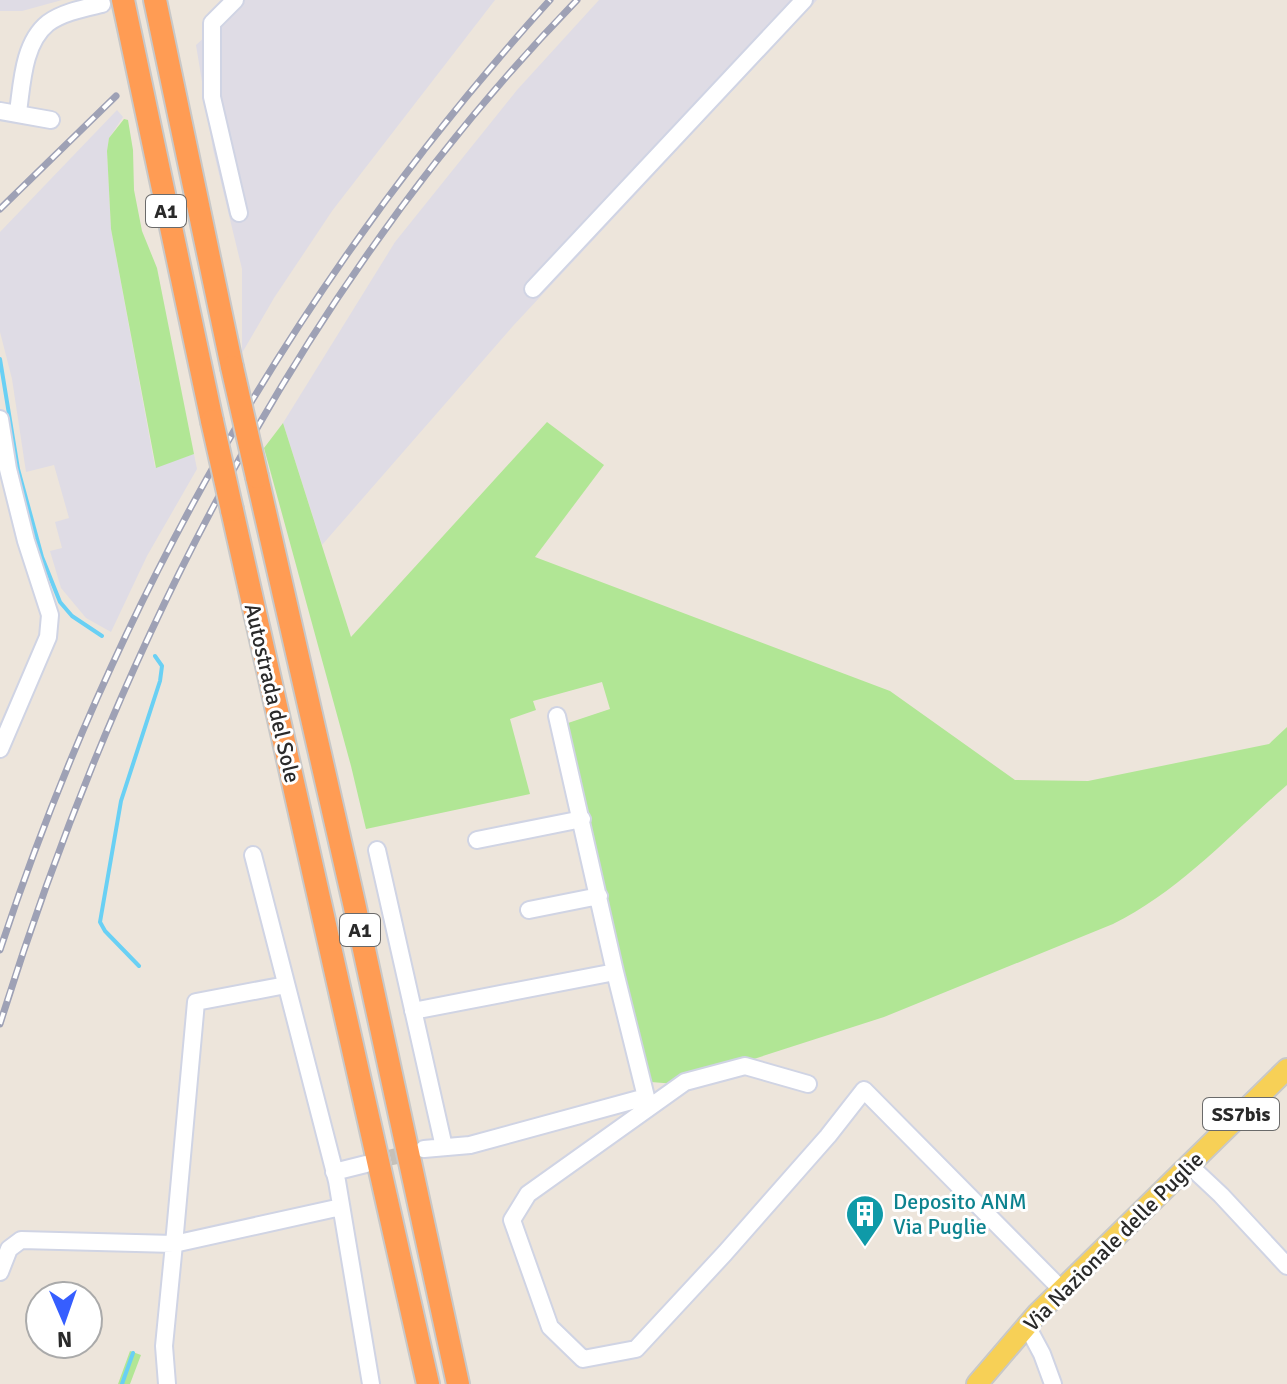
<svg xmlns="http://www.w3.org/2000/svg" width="1287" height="1384" font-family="Signika,sans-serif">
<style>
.industrial{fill:#dfdce5}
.green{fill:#b1e695}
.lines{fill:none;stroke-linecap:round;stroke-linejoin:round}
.stream{stroke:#69d0f4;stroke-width:4}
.minor-tunnel{stroke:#c6c0b8;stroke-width:16;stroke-dasharray:16 8;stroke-linecap:butt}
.minor-casing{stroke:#d0d4e4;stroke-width:20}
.major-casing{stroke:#c8c8c8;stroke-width:24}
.highway-casing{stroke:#c8c8c8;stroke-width:26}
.minor{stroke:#fff;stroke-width:16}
.major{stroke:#f7d056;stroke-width:20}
.highway{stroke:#ff9c54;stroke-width:22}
.rail-casing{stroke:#9ea1b5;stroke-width:7}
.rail{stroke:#fff;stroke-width:4;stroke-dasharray:12;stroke-linecap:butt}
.highway-bridge-casing{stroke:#c8c8c8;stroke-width:26;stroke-linecap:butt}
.highway-bridge{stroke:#ff9c54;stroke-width:22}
.labels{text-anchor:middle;stroke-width:6;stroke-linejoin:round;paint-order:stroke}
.shield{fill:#fff;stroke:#6a6a6a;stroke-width:2}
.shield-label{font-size:20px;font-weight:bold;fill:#2a2a2a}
.street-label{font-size:22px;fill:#2a2a2a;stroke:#fff}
.culture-label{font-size:22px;fill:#0d838f;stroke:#fff;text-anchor:start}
</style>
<rect width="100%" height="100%" fill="#ede5db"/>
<path class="industrial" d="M0,0H62L22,11H0Z
M245,0H495L332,211L274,298L242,353V269L213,149L196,45Z
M599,0H817L513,326L322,545L283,423L395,242L517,90Z
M117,110L123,117L109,138L107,151L111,229L155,467L194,454L197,469L147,556L111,632L86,618L61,588L50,551L62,548L55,522L69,518L54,465L26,472L12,379L0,332V232Z"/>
<path class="green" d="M124,119L128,120L133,150L134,190L142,231L157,268L194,454L156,468L111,229L107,151L109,138Z
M547,422L604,465L535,557L890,691L1015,780L1088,781L1269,744L1287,727V785C1232,833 1179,892 1113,924L884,1017L676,1084L651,1082L644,1074L568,723L610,709L602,682L533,701L536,710L510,719L530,794L366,829L351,766L264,448L283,423L351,637Z
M130,1351L141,1355L130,1384H118Z"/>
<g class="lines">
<path class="stream" d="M0,359L18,469L42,557L60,602L72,616L102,636
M139,966L105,931L100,922L121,801L160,681L162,666L155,656
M122,1384L133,1353"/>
<path class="minor-tunnel" d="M367,1163L418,1151"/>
<g class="minor-casing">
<path id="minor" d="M235,0L212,23V97L239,213
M0,111L51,120
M18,112C22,84 23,43 48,23C63,12 85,8 102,4
M533,289L804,0
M0,419L8,469L26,541L50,615L48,637L0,749
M477,840L582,819
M377,850L444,1147
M253,855L337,1181L371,1384
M529,910L599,896
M286,985L196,1002L174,1244L341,1207
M413,1011L615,972L557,716
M808,1084L745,1066L685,1082L528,1194L512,1220L550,1327L583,1359L636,1349L725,1253L828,1136L864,1090L1062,1290
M424,1149L470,1145L646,1097L615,972
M1189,1165L1221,1195L1287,1266
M334,1172L366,1164
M0,1272L9,1249L21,1240L174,1244L164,1346L167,1384
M1027,1326L1042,1354L1053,1384"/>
</g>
<g class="major-casing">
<path id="major" d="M977,1384L1037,1314L1287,1069"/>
</g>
<g class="highway-casing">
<path id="highway" d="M123,0L212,421
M155,0L232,367
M257,477L354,903L458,1384
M232,510L428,1384"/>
</g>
<use href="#minor" class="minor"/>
<use href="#major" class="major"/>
<use href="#highway" class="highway"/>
<g class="rail-casing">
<path id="rail" d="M0,209L116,96
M0,950C116,599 301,274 550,0
M0,1024C117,649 301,284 577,0"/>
</g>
<use href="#rail" class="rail"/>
<g class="highway-bridge-casing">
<path id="highway-bridge" d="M232,367L257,477
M212,421L232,510"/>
</g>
<use href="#highway-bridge" class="highway-bridge"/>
</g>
<defs>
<g id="building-pin" transform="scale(2)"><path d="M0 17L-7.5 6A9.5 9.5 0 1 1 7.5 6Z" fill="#0f9aa8" stroke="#fff"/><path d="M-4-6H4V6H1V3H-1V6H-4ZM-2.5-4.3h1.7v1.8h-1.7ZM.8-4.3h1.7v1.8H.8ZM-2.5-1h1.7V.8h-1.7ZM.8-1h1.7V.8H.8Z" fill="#fff"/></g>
</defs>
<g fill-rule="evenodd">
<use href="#building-pin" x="865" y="1214"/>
</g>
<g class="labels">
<g class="shield">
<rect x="146" y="195" width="40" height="32" rx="6"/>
<rect x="340" y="914" width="40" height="32" rx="6"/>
<rect x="1203" y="1098" width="76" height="32" rx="6"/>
</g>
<g class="shield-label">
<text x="166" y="218">A1</text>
<text x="360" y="937">A1</text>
<text x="1241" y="1121">SS7bis</text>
</g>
<g class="street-label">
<text transform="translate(273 693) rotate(77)" y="8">Autostrada del Sole</text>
<text transform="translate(1113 1241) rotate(-45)" y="8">Via Nazionale delle Puglie</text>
</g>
<g class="culture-label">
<text x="893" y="1209">Deposito ANM<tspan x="893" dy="25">Via Puglie</tspan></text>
</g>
</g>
<g transform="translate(64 1320) rotate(178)"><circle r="38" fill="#ffffff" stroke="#aaaaaa" stroke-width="2"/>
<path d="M0-6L14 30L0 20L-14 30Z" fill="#365eff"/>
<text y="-12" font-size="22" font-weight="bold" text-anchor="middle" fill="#2a2a2a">N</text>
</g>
</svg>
